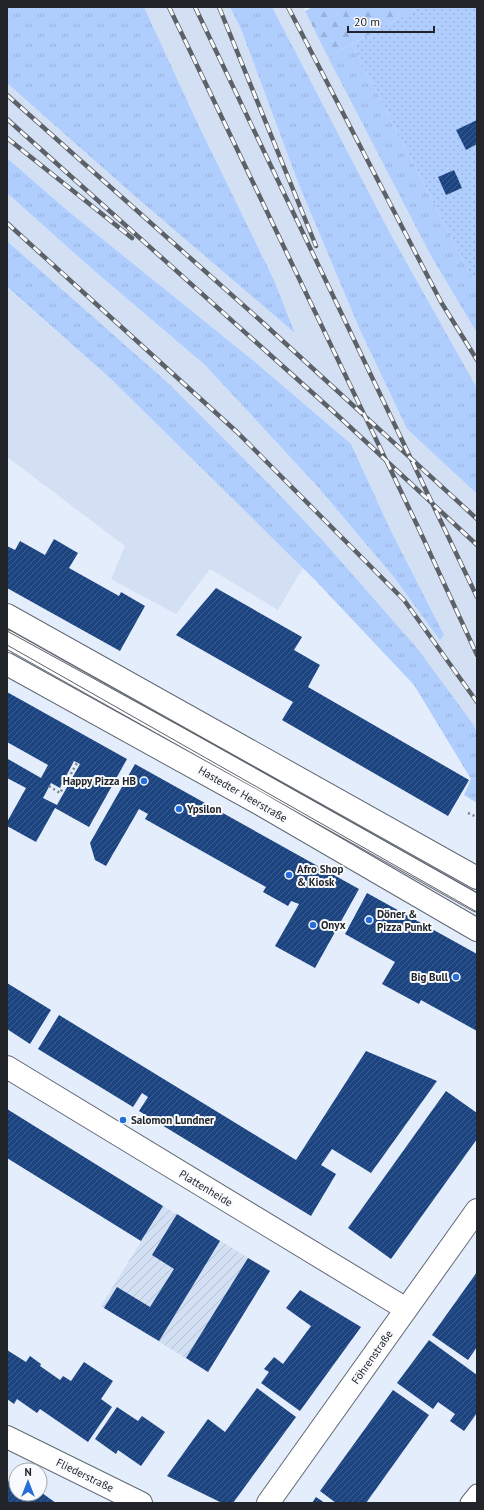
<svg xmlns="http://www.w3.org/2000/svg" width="484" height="1510" font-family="'PT Sans',sans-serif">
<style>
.built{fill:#d3e0f4}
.industrial{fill:url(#industrial-furrows)}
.grass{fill:url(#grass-tufts)}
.forest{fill:url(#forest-firs)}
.garden{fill:url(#garden-dots)}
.building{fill:url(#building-hatch);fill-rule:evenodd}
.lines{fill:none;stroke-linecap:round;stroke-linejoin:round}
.lane-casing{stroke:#616874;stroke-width:19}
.street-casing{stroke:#616874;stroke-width:24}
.secondary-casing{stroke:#616874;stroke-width:24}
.path{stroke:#7b828a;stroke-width:2.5;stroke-dasharray:2 3;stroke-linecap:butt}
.lane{stroke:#fff;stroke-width:17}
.street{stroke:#fff;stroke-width:22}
.secondary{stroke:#fff;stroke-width:22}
.tram{stroke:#5c6168;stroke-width:1}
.rail-casing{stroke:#5c6168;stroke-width:4.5}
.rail{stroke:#f8fafd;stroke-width:3;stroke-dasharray:9;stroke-linecap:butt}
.poi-dot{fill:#256dd9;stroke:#f8fafd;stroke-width:1.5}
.labels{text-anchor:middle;stroke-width:4;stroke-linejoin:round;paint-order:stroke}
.poi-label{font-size:11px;font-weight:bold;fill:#212529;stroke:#f8fafd;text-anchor:start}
.street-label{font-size:11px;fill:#212529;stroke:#f8fafd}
</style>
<defs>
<pattern id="industrial-furrows" width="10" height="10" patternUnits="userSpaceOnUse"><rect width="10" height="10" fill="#d3e0f4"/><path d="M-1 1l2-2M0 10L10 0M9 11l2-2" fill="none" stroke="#b5c0d1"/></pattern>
<pattern id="grass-tufts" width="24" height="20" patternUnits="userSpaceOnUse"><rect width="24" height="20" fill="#b0cefd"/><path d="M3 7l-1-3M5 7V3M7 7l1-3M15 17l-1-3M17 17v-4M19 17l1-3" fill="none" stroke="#97b1d9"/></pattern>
<pattern id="forest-firs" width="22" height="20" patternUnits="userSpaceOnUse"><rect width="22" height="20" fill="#b0cefd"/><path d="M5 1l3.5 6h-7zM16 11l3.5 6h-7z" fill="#97b1d9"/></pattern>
<pattern id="garden-dots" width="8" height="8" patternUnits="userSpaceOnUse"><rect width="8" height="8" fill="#b0cefd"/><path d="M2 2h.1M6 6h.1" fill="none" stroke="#97b1d9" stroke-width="1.8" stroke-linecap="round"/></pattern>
<pattern id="building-hatch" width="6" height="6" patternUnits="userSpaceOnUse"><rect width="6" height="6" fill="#1c4481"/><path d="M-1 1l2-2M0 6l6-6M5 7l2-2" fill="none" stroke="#3c5c8d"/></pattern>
</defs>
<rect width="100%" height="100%" fill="#e4edfb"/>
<path class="built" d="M144,7H230L241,29L299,185L360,330L407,429L477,494V733L472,724L417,648L325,543L53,282L7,241V193L91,268L205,365L317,486L393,576L440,639L444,635L391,531L351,444L255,362L68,211L7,158V83L137,198L295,332L274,280L196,120Z
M272,7H303L431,256L477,333V388L391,235Z
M7,288L111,379L303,568L278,610L210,569L176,614L111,579L125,546L7,457Z"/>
<path class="industrial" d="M163,1206L270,1271L208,1372L101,1306Z"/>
<path class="grass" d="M7,7H144L196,120L274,280L295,333L137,198L7,83Z
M230,7H272L391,235L477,388V494L407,429L360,330L299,185L241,29Z
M352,44L477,287V333L431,256L328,57Z
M7,158L68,211L255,362L351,444L391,531L444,635L440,640L393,576L317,486L205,365L91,268L7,193Z
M7,241L168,383L274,489L325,543L417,648L473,724L477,733V803L464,795L471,779L414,685L315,580L111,379L7,287Z"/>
<path class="forest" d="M313,7H420L328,57L305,11Z"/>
<path class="garden" d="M420,7H477V287L352,44Z"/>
<path class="building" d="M477,120V144L466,150L456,130Z
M454,170L462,188L446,195L438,177Z
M54,539L78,553L69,568L119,596L121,592L145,606L120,651L7,588V546L15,550L20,541L45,555Z
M216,588L302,637L294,650L320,665L308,687L469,780L448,816L282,720L293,702L176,635Z
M7,692L127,759L89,827L55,808L36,842L7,826V822L26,788L7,778V762L8,759L41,778L48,765L7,742ZM74,761L80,764L57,805L43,798L51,783L60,788Z
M135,764L359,889L315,968L275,946L299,904L291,901L288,906L263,892L266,887L145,819L148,814L139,809L106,866L95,860L90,843Z
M367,893L477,954V1031L421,1000L419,1004L382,984L395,962L345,934Z
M7,983L51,1010L30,1044L7,1029Z
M59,1015L296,1160L366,1051L437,1081L371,1173L332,1149L321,1165L336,1174L311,1216L139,1111L148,1097L142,1093L133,1107L38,1049Z
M446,1091L477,1113V1139L391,1259L348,1228Z
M7,1109L163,1206L141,1241L7,1158Z
M177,1214L220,1241L159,1341L104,1308L117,1287L150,1307L174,1269L152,1255Z
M248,1258L270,1271L208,1372L186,1358Z
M477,1272V1347L468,1360L432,1335Z
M300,1290L361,1327L300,1411L261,1383L269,1372L264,1369L274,1357L283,1364L311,1326L286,1308Z
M429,1340L477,1375V1413L464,1431L450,1421L455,1414L438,1402L433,1409L397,1383Z
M7,1350L26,1362L30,1356L41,1364L40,1366L60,1380L63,1376L71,1381L84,1362L113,1381L101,1399L112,1407L88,1442L40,1409L37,1413L17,1399L14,1404L7,1399Z
M257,1388L296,1417L233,1503H222L167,1476L208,1419L225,1432Z
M393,1390L429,1415L366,1503H336L320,1491Z
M117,1407L138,1421L142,1416L165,1432L141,1466L118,1450L116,1454L95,1439Z
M14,1479L16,1481V1494H35L39,1497L42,1493L56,1503H7V1480L11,1483Z
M316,1497L325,1503H312Z"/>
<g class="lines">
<g class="lane-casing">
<path id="lane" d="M7,639L477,903
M469,1503L477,1493"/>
</g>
<g class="street-casing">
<path id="street" d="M7,1067L406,1309
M7,1437L141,1503
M268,1503L477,1210"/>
</g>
<g class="secondary-casing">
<path id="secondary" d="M7,615L477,878
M7,664L260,804L477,930"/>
</g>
<path class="path" d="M49,786L60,793L77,763
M468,813L477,817"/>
<use href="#lane" class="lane"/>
<use href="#street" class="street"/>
<use href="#secondary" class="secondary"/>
<path class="tram" d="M7,631L242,760L477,893
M7,645L477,912"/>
<g class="rail-casing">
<path id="rail" d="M169,7L418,527L477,655
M195,7L477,597
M219,7L316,246
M288,7L441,302L477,360
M7,95L261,321L477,519
M7,119L335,413L477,545
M7,138L132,238
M7,223L237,432L404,600L477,702"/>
</g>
<use href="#rail" class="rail"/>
</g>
<g class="poi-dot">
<circle cx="144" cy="781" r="4"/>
<circle cx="179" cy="809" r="4"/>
<circle cx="289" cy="875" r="4"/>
<circle cx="369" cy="920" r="4"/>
<circle cx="313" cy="925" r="4"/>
<circle cx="456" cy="977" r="4"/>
<circle cx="123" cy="1120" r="4"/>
</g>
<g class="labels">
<g class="poi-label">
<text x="136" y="785" text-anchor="end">Happy Pizza HB</text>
<text x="187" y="813">Ypsilon</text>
<text x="297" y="873">Afro Shop<tspan x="297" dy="13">&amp; Kiosk</tspan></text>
<text x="377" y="918">Döner &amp;<tspan x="377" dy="13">Pizza Punkt</tspan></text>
<text x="321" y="929">Onyx</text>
<text x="448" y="981" text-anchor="end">Big Bull</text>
<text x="131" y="1124">Salomon Lundner</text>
</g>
<g class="street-label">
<text transform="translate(243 794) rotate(30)" y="4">Hastedter Heerstraße</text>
<text transform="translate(206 1188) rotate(31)" y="4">Plattenheide</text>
<text transform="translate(372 1357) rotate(-55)" y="4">Föhrenstraße</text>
<text transform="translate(85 1475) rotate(26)" y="4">Fliederstraße</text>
</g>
</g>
<rect width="484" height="1510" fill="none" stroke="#212529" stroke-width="16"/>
<g transform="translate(28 1482)"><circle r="19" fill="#f8fafd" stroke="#a2a5a8"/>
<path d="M0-3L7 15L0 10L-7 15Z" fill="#256dd9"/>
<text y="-6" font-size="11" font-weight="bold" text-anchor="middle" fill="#212529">N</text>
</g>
<path d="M348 26v6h86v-6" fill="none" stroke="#212529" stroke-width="2"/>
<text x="354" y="26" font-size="12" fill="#212529" stroke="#f8fafd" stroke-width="3" paint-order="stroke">20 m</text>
</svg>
